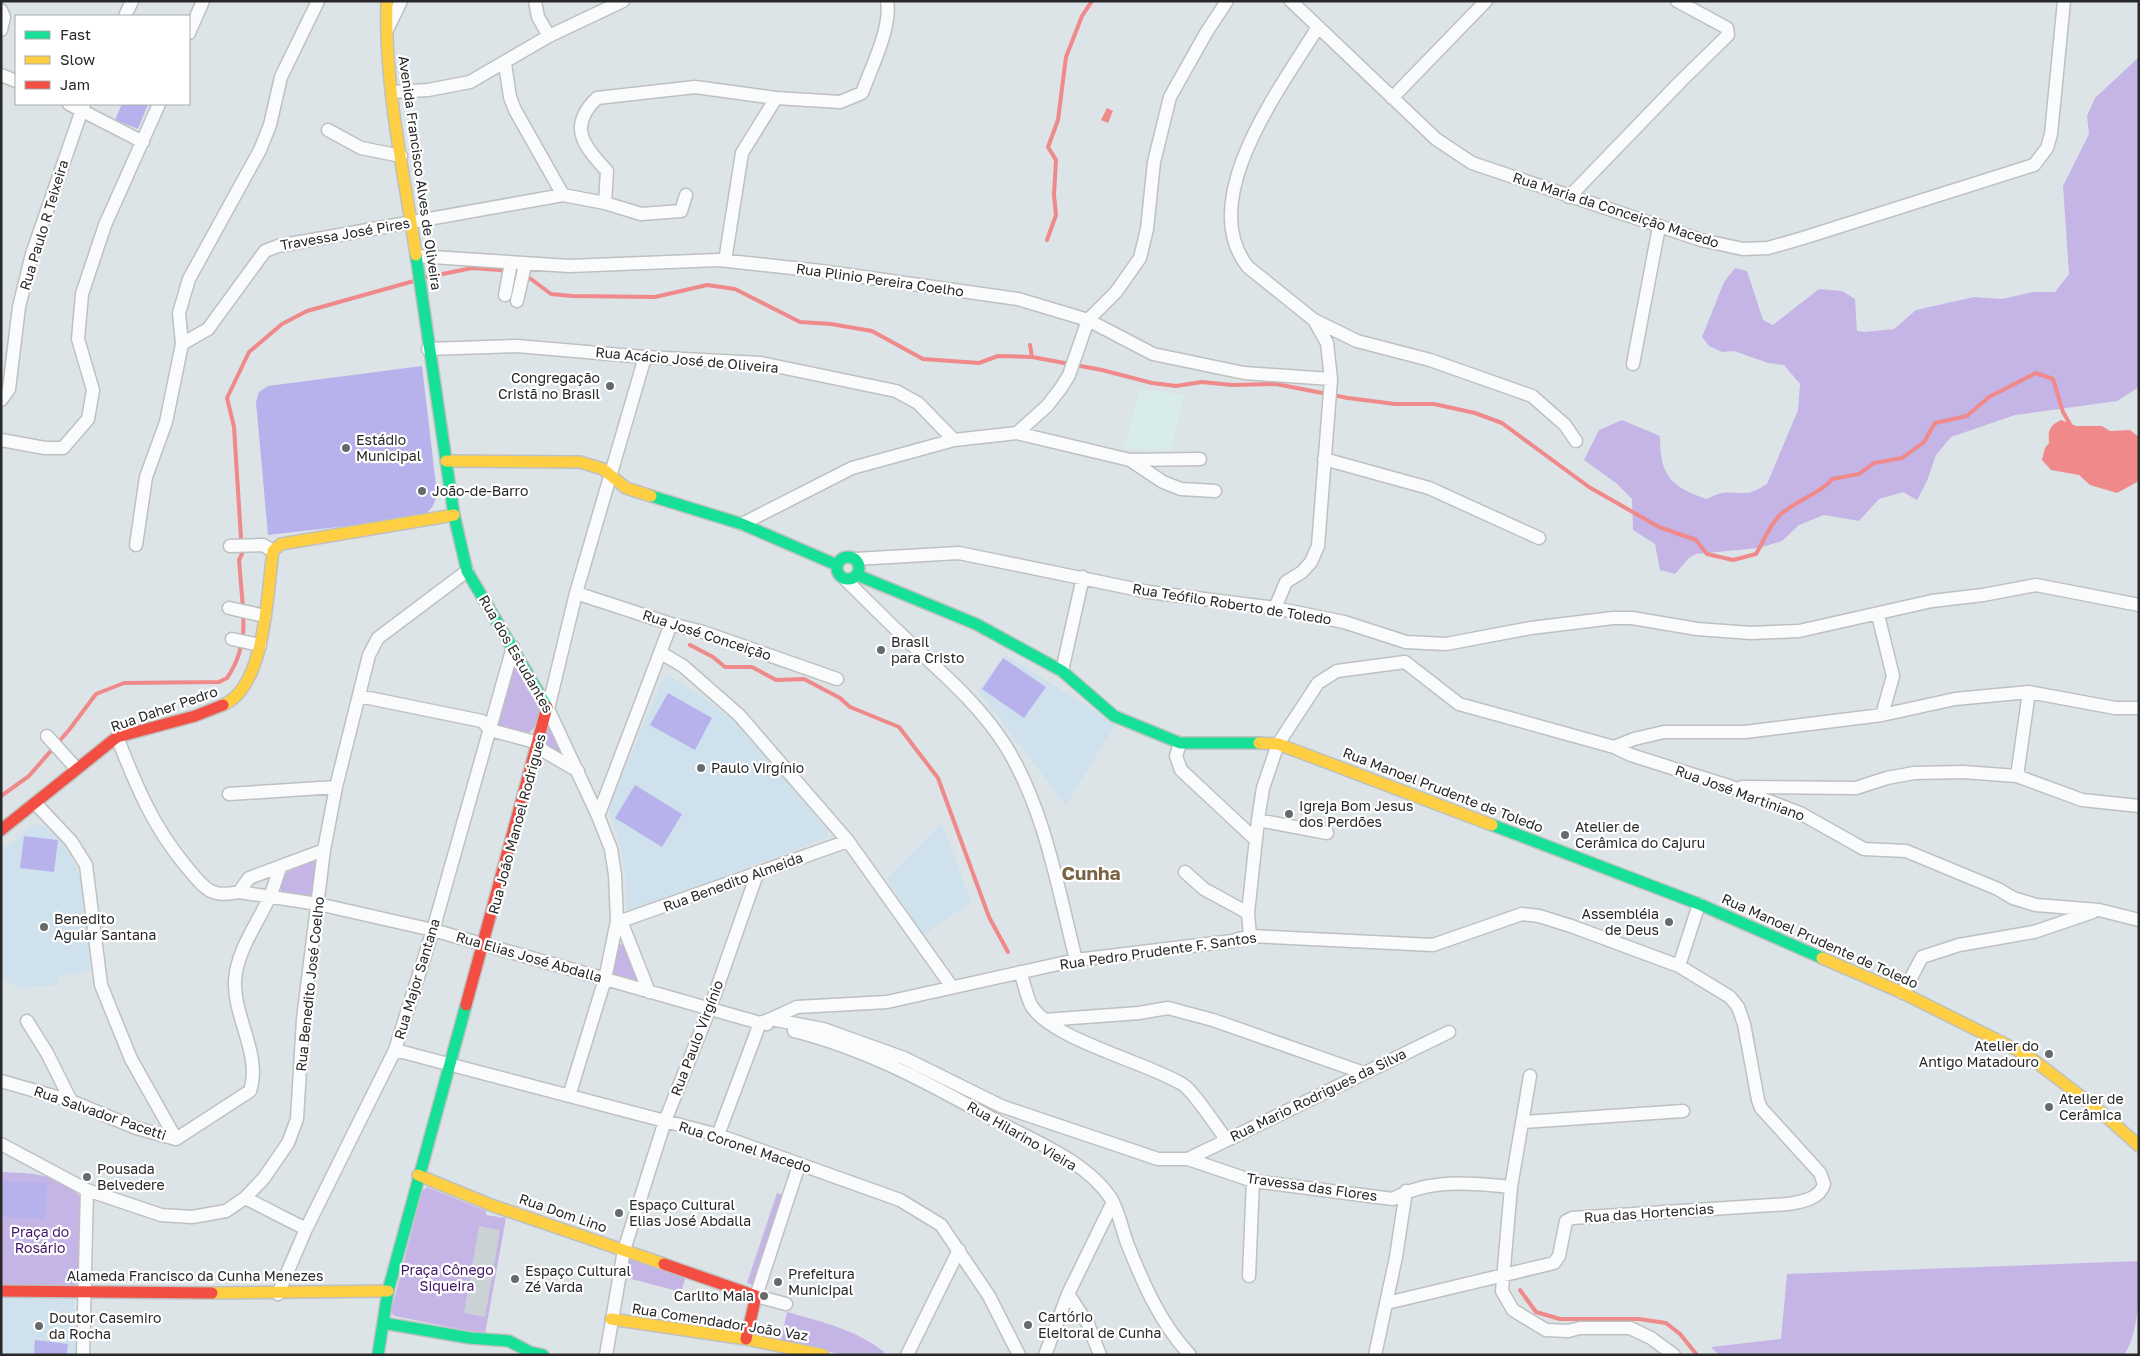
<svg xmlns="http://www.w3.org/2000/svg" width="2140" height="1356" font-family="'Golos Text',sans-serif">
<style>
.education{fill:#cfe1ec}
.medical{fill:#d8ede9}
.green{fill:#c5b5e7}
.pitch{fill:#b8b2ec}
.plaza{fill:#cbd2d6}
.water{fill:#ef898a}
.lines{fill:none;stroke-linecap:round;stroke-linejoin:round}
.stream{stroke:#ef898a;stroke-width:4}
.street-casing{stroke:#bfc0c0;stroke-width:15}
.fast-casing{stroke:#bfc0c0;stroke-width:14}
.slow-casing{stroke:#bfc0c0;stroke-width:14}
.jam-casing{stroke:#bfc0c0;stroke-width:14}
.street{stroke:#fafbfc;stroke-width:12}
.fast{stroke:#16e098;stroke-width:11}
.slow{stroke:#ffcf43;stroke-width:11}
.jam{stroke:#f24e42;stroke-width:11}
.poi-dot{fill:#676a6b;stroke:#fff;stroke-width:2}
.labels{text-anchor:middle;stroke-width:4.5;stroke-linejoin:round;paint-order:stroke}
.street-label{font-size:14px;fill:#282828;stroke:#fff}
.poi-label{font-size:14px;fill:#282828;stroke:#fff;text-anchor:start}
.park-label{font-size:14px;fill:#411469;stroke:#fff}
.district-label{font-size:19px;font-weight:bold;fill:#7b6345;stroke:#fff}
</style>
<rect width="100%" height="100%" fill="#dce4e8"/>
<path class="education" d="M1005,655L1116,724L1066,805L978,691Z
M668,675L707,700L744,729L828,832V837L633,911L627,909L626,881L619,840L608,808L664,677Z
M34,824L42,825L58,835L73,860L83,885L91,970L57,977L59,985L19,988L1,978V848L8,846Z
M941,824L944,828L971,902L923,935L887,878Z
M1,1297L74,1298L77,1355H1Z"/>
<path class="medical" d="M1140,389L1184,395L1171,450L1124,448Z"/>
<path class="green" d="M2139,57V387L2117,401L2015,415L1951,437L1936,455L1927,481L1917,500L1903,492L1879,499L1859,521L1824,515L1799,525L1782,541L1759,548L1696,554L1689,558L1675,574L1660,570L1655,544L1633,530L1632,499L1616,483L1584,460L1599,430L1622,420L1660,436C1660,475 1670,487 1707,499C1726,489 1729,494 1748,493C1754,492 1762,487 1767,484L1798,410L1800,384L1784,365L1768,363L1734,351L1722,352L1709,346L1702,337L1724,282L1735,268L1747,271L1763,320L1773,325L1819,289L1842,291L1855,299L1857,331L1864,332L1894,329L1916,310L1974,297L2002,299L2033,292H2055L2069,274L2063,186L2089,134L2087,116L2095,98Z
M513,667H517L540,711C531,743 525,734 498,726L496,718Z
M548,723L563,756L544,744Z
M314,861L318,864L314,894L310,897L281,891L280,883L287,872Z
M620,944L624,945L640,980L637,983L613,976L611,972L617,945Z
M1,1172C31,1173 60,1173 81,1198L78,1282L76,1285L1,1286Z
M427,1187L486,1211V1215L506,1218L485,1334L394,1316L391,1312L422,1191Z
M777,1193L786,1196L755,1286L747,1283Z
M627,1258L686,1276L681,1292L624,1277Z
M2139,1261C2139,1289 2140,1332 2124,1355H1719L1711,1347L1781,1339L1787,1274Z
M787,1312C822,1322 855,1329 884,1352L883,1355H844L781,1341Z"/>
<path class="pitch" d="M122,104H148L138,129L115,120Z
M422,366L437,494C434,507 430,512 418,518L268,535L256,402L259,392L268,386Z
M1003,658L1046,687L1024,718L982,689Z
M668,693L712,718L695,750L650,725Z
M635,785L682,814L662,847L615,818Z
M24,836L58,840L54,872L20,868Z
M1,1181L47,1183L45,1219L1,1217Z
M35,1340L68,1344L67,1355H34Z"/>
<path class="plaza" d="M479,1226L500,1230L485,1317L464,1313Z"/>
<path class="water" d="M1107,108L1113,111L1108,123L1101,120Z
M2061,420L2076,426H2102L2110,431L2130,430L2139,437V481L2117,493L2090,485L2079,475L2051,470L2042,460L2045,448L2049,443C2048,430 2049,426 2061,420Z"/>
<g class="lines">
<path class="stream" d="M1047,240L1056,215L1054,195L1056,160L1048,147L1058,120L1066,57L1082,16L1092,1
M423,278L472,268L500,270L531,279L551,294L572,296L655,297L707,285L735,289L800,322L831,324L872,331L923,359L979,363L998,356L1032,357L1102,370L1152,383L1176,386L1202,382L1232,385L1276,384L1348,398L1395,404H1434L1475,413L1502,423L1589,487L1659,527L1696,540L1707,554L1733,560L1756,554C1763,542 1770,524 1781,514C1794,502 1824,491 1832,479L1859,474L1874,463L1902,458L1924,442L1935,423L1967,416L1989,397L2036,373L2053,379L2063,412L2071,426
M1030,345L1032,357
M243,608L239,560L242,554L234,427L227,398L249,352L282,324L307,311L414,281
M690,645L713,657L725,667H752L776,680L804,679L840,698L850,707L899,727L938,778L989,917L1008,952
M1,796L29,776L69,730L96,694L124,683L219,682L227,678C240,659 245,637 243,614
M1520,1290L1536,1312L1560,1319H1639L1666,1323L1680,1334L1697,1355"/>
<g class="street-casing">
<path id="street" d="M535,1L538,17L549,36
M1291,1L1436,139L1472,163L1701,240L1743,249L1768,248L1803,238L2034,165L2047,148L2051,134L2064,1
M1,10L4,17L1,30
M125,16L132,1
M388,28L401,1
M189,33L203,1
M505,64L510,97L515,110L563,195
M1,75L16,81
M392,92L428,90L470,82L549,36L623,1
M1392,98L1486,1
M69,104L143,142
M328,130L361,148L401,156
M1569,197L1681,81L1728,35L1727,28L1677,1
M605,203L607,171C584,146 567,127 597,98L695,87L776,98L840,102L862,93C871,68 892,27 887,1
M417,256L569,266L719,260L821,271L1018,299L1088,320L1153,354L1244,373L1331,379
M725,261L742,153L776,98
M505,295L511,263
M517,301L525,265
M1314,320L1357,341L1430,360L1532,396L1565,425L1576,441
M182,344L208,329L265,251L278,246L563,195L605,203L641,214L681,211L686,195
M428,349L517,346L645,357L761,363L896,391L918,403L954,440
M1633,364L1659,227
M1,400L9,389L19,307L32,254L84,104
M1017,433L1047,406L1061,388L1069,375L1088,320L1116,292L1140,258L1147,229L1154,162L1170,97L1206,33L1227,1
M1,440L45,448H63L88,419L93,390L78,339L82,294L105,225L159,104
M1324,459L1429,488L1539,538
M1130,460L1200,459
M742,524L852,468L954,440L1017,433L1130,460L1163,482L1181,489L1215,491
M136,545L146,477L166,422L182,344L179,313L189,279L260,150L270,125L281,77L318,1
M230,546L263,545L273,551
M855,559L959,553L1149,592L1275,608L1344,622L1406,642L1446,644L1531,628L1613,618H1632L1697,629L1751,633L1799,631L1932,601L1983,595L2036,585L2139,605
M845,579C870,604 895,629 921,653C951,681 983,710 1005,745C1045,809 1058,889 1076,960
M576,593L671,624L703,632L837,679
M229,608L265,616
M1275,608L1286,582L1302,572L1311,562L1318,546L1331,379L1327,343L1314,320L1248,267C1194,200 1282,86 1318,27
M1878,615L1893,676L1882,715
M232,639L260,645
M661,653L683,666L739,715L848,841L952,987
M1405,662L1459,704L1614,747L1631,755L1732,787L1800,813L1864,849L1906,851L1998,889L2013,898L2036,905L2099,910L2139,920
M1062,671L1083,577
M359,696L482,721L490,730L539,743L542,750L578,771
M47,736L76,768
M117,737C136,785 152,825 185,865C192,873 200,885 209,890C218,896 230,894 239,892L318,904L433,930L760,1023L771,1019L823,1029L904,1058L1001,1106L1158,1159H1188L1253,1181L1393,1199C1429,1178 1472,1183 1511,1187
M1180,743L1176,756L1181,770L1256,840
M1614,747L1634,739L1664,732H1745L1882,715L1955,699L2029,692L2115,708H2139
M2017,776L2029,692
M1742,787L1856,788L1887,778L1914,773L1963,772L2017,776L2082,800L2139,806
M229,794L336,787
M36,804L71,841L86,865L101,985L131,1059L176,1139
M598,816L671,624
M1258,820L1327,833
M1185,872L1204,889L1248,913
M239,892L249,878L324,850
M617,921H621L848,841
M621,921L649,992
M1250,936L1248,913L1258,820L1263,788L1278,744L1318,683L1337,671L1405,662
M1679,966L1699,904
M1020,972C1024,982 1026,995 1031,1005C1050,1039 1146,1062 1182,1084C1193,1090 1217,1128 1227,1140
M1903,993L1922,957L1959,945L2034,932L2093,912
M771,1019L797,1007L887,1002L1076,960L1232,941L1250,936L1433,945L1522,914L1539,916L1571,926L1679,966L1730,997L1738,1007L1744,1024L1758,1100L1761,1108L1820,1173L1824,1184C1820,1199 1801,1202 1788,1204L1572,1218L1566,1221L1559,1256L1554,1263L1387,1303
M1045,1020L1139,1013L1168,1008L1213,1020L1364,1073
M27,1021L47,1053L71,1101
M794,1031C870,1050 936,1087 1004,1125C1041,1144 1089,1164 1112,1200C1119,1213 1122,1229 1127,1243C1143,1283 1160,1323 1190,1355
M395,1050L718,1135L900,1200L941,1225L989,1296L1019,1355
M1530,1076L1511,1187L1502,1291L1513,1310L1546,1330L1568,1331L1580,1328H1630L1651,1338L1674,1355
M1,1081L71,1101L136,1128L176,1139L250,1091C262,1055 233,1017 235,980C237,950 258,923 270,896C274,887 277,877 280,867
M569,1096L605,979L617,921L615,875L611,849L598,816L548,709L576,593L645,357
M1523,1122L1683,1111
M718,1135L760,1023L767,1024
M1,1144L87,1190L161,1215L192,1217L226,1211L245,1198L264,1178L288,1143L297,1119L303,1019L324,850L336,787L369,655L378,638L467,571
M1188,1159L1449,1032
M245,1198L306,1229
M1249,1276L1253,1181
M278,1294L306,1229L395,1050L433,930L513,647
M1068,1294L1088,1324L1100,1355
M786,1304L756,1296L799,1165
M83,1355L87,1190
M606,1355L624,1250L665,1121L710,1008L757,874
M907,1355L959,1250
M1045,1355L1068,1294L1113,1202
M1375,1355L1396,1257L1406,1191"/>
</g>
<g class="fast-casing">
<path id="fast" d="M416,255L454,515L467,571L547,707
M651,496L742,524L837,565
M837 568a11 11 0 1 1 22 0a11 11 0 1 1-22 0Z
M857,575L976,624L1062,671L1114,716L1180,743H1259
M1492,825L1699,904L1822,958
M383,1323L470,1338L509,1341L530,1352L543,1355
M378,1355L388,1291L466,1005"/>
</g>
<g class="slow-casing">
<path id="slow" d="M387,1C384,86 404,172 416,255
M446,461L580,462L603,469L626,488L651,496
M223,705C266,687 267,592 273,551L281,544L454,515
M1259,743L1278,744L1492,825
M1822,958L1903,993L2027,1055L2100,1111L2139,1146
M418,1175L491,1205L664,1264
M212,1293L388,1291
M611,1319L746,1339L823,1355"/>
</g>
<g class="jam-casing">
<path id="jam" d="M1,830L117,737L195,716L223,705
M466,1005L547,707
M664,1264L756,1296L746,1339
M1,1291L212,1293"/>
</g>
<use href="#street" class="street"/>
<use href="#fast" class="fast"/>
<use href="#slow" class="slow"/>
<use href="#jam" class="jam"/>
</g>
<g class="poi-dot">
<circle cx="610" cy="386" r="5"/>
<circle cx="346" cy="448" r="5"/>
<circle cx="422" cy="491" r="5"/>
<circle cx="881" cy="650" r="5"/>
<circle cx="701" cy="768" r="5"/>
<circle cx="1289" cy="814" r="5"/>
<circle cx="1565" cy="835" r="5"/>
<circle cx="1669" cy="922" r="5"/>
<circle cx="44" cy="927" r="5"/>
<circle cx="2049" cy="1054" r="5"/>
<circle cx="2049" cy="1107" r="5"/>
<circle cx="87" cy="1177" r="5"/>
<circle cx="619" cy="1213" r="5"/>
<circle cx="515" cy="1279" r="5"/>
<circle cx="778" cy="1282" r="5"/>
<circle cx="764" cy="1296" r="5"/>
<circle cx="1028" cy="1325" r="5"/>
<circle cx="39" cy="1326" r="5"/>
</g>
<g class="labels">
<g class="street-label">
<text transform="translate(420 173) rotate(82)" y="5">Avenida Francisco Alves de Oliveira</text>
<text transform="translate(1616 210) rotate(18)" y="5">Rua Maria da Conceição Macedo</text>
<text transform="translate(44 225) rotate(-73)" y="5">Rua Paulo R Teixeira</text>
<text transform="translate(345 234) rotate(-10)" y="5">Travessa José Pires</text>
<text transform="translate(880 280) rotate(8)" y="5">Rua Plinio Pereira Coelho</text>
<text transform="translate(687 360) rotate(5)" y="5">Rua Acácio José de Oliveira</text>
<text transform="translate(1232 604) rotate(9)" y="5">Rua Teófilo Roberto de Toledo</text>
<text transform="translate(707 635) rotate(18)" y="5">Rua José Conceição</text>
<text transform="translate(516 654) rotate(60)" y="5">Rua dos Estudantes</text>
<text transform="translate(164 709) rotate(-19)" y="5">Rua Daher Pedro</text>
<text transform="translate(1443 790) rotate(21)" y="5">Rua Manoel Prudente de Toledo</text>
<text transform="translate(1740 793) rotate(20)" y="5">Rua José Martiniano</text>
<text transform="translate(517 824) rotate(-75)" y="5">Rua João Manoel Rodrigues</text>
<text transform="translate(733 882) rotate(-20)" y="5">Rua Benedito Almeida</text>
<text transform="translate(1820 941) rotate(24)" y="5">Rua Manoel Prudente de Toledo</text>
<text transform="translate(1158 951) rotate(-8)" y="5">Rua Pedro Prudente F. Santos</text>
<text transform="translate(529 957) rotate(16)" y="5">Rua Elias José Abdalla</text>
<text transform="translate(417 979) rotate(-73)" y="5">Rua Major Santana</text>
<text transform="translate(310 984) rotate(-84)" y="5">Rua Benedito José Coelho</text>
<text transform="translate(697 1038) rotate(-69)" y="5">Rua Paulo Virgínio</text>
<text transform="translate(1318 1095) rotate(-26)" y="5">Rua Mario Rodrigues da Silva</text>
<text transform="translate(100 1113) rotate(19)" y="5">Rua Salvador Pacetti</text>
<text transform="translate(1022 1136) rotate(30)" y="5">Rua Hilarino Vieira</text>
<text transform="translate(745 1147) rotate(18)" y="5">Rua Coronel Macedo</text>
<text transform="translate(1312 1187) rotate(8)" y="5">Travessa das Flores</text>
<text transform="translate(563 1213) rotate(19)" y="5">Rua Dom Lino</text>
<text transform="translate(1649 1213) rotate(-4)" y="5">Rua das Hortencias</text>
<text x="195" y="1281">Alameda Francisco da Cunha Menezes</text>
<text transform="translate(720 1322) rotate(9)" y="5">Rua Comendador João Vaz</text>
</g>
<g class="poi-label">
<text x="600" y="383" text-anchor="end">Congregação<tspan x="600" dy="16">Cristã no Brasil</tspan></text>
<text x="356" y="445">Estádio<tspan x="356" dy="16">Municipal</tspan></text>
<text x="432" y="496">João-de-Barro</text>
<text x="891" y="647">Brasil<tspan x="891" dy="16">para Cristo</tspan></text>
<text x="711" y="773">Paulo Virgínio</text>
<text x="1299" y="811">Igreja Bom Jesus<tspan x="1299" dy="16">dos Perdões</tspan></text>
<text x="1575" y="832">Atelier de<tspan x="1575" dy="16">Cerâmica do Cajuru</tspan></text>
<text x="1659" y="919" text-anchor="end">Assembléia<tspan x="1659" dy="16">de Deus</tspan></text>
<text x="54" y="924">Benedito<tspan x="54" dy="16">Aguiar Santana</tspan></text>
<text x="2039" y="1051" text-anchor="end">Atelier do<tspan x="2039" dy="16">Antigo Matadouro</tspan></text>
<text x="2059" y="1104">Atelier de<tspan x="2059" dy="16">Cerâmica</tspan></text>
<text x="97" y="1174">Pousada<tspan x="97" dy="16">Belvedere</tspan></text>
<text x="629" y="1210">Espaço Cultural<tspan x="629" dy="16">Elias José Abdalla</tspan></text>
<text x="525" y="1276">Espaço Cultural<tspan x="525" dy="16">Zé Varda</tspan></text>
<text x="788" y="1279">Prefeitura<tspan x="788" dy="16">Municipal</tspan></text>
<text x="754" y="1301" text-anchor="end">Carlito Maia</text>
<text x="1038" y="1322">Cartório<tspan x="1038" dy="16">Eleitoral de Cunha</tspan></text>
<text x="49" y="1323">Doutor Casemiro<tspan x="49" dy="16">da Rocha</tspan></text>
</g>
<g class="park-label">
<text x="40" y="1237">Praça do<tspan x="40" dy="16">Rosário</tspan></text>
<text x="447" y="1275">Praça Cônego<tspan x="447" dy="16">Siqueira</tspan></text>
</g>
<g class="district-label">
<text x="1091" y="880">Cunha</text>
</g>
</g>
<rect width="2140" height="1356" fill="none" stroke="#282828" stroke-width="5"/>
<rect x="15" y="15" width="175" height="90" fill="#ffffff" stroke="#a9a9a9"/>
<rect x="25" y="31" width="25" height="8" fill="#16e098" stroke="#a9a9a9"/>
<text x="60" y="40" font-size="15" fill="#282828">Fast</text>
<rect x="25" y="56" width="25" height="8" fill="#ffcf43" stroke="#a9a9a9"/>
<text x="60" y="65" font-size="15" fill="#282828">Slow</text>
<rect x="25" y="81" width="25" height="8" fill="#f24e42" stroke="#a9a9a9"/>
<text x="60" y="90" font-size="15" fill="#282828">Jam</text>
</svg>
